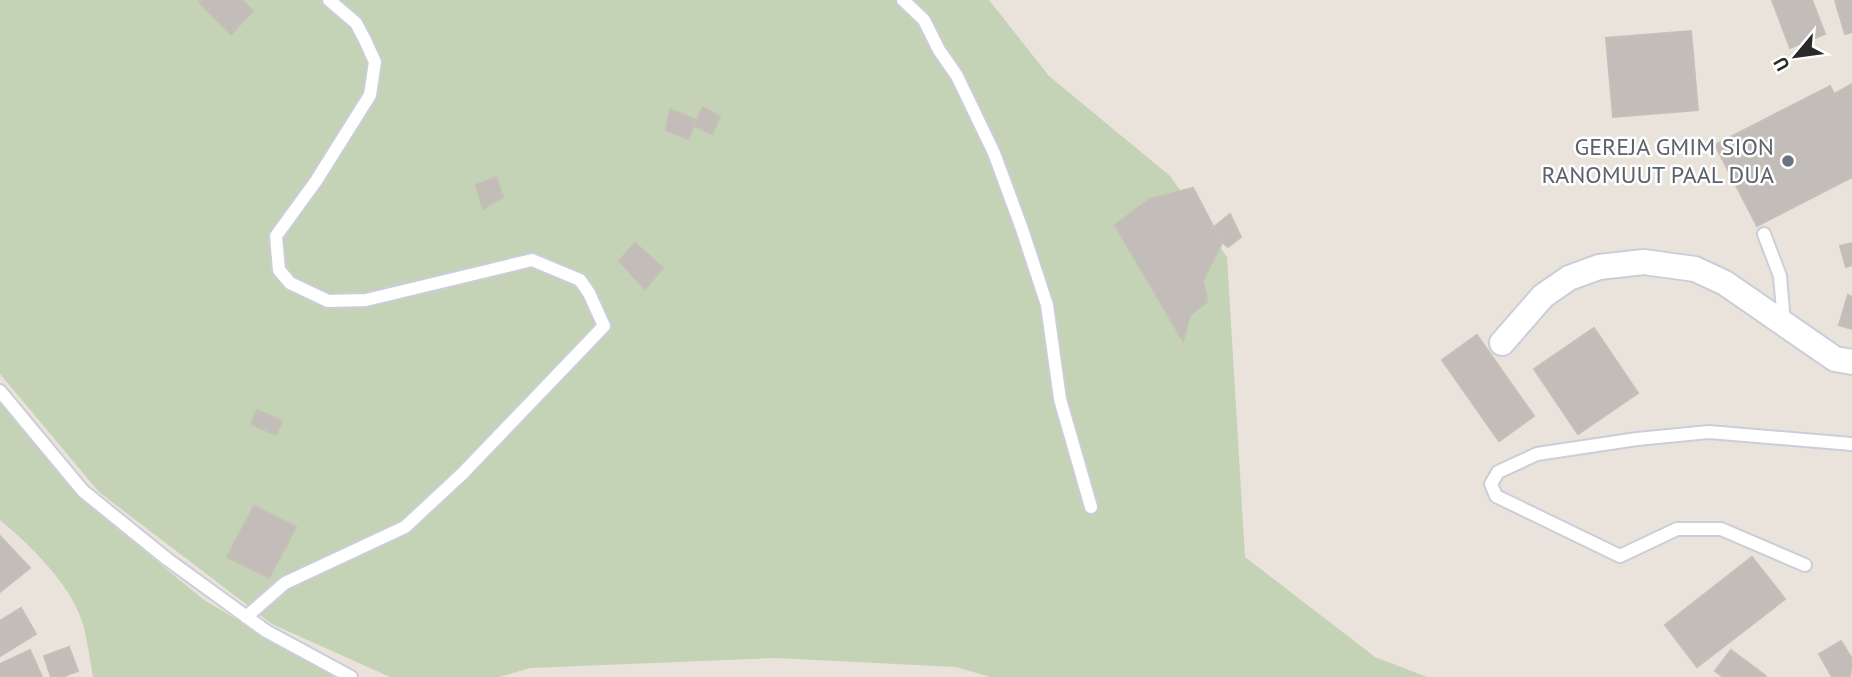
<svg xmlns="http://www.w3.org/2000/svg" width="1852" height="677" font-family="'PT Sans',sans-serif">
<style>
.cemetery{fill:#c4d2b5}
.building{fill:#c2bdb9;stroke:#c5bfb6;stroke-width:2}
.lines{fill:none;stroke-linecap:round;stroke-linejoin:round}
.lane-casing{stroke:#cbced9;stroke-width:16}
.street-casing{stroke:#cbced9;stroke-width:28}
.lane{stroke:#fff;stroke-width:12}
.street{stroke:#fff;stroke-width:24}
.worship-dot{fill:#6b7280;stroke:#fff;stroke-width:2.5}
.labels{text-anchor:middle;stroke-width:5;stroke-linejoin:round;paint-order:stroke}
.worship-label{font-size:24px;fill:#5b616d;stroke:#fff;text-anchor:end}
</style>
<rect width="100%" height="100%" fill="#eae3dc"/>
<path class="cemetery" d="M0,0H989L1049,76L1170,176L1227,257L1245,557L1375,657L1427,677H990L956,667L776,658L530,668L499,677H390L272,624L99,492L0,374Z
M0,402L81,499L204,600L334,677H93C90,661 88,644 84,628C74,587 31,546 0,520Z"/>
<path class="building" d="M202,0H242L253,11L231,34L199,2Z
M1772,0H1812L1825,34L1790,48Z
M1835,0H1852V32L1845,34Z
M1691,31L1698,110L1613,117L1606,38Z
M1852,84V177L1757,226L1715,145L1830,86L1834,94Z
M703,107L720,117L712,134L694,126Z
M670,109L696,120L688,139L666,130Z
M496,177L503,197L483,209L476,185Z
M1193,188L1222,243L1203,280L1207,302L1190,315L1183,341L1115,225L1150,199Z
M1230,214L1241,237L1228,247L1209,231Z
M635,243L663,268L645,289L619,261Z
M1852,243V265L1846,267L1840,246Z
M1848,295L1852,297V329L1839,325Z
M1594,328L1638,393L1578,434L1534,369Z
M1477,335L1534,416L1499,441L1442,360Z
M257,410L282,421L276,435L251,424Z
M254,506L296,527L269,578L227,557Z
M0,536L30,568L0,592Z
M1752,557L1785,599L1697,667L1665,625Z
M21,608L36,634L0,656V621Z
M1841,641L1852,659L1850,677H1832L1819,654Z
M69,647L78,671L62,677H51L44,656Z
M30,650L42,677H0V664Z
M1731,650L1766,676L1765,677H1723L1715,671Z"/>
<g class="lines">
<g class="lane-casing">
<path id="lane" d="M903,0L924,20L939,50L957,76L994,153L1022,229L1047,305L1060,399L1091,507
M1764,234L1780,276L1784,323
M0,391L83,491L167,559L266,631L351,677
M1805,565L1721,529H1677L1620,556L1496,496L1491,484L1498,472L1537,454L1637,439L1709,432L1852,444
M246,617L285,583L405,527L463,473L604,326L589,293L580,280L532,260L366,300L328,301L290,283L279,270L276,236L316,181L370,95L375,62L365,40L356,23L329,0"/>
</g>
<g class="street-casing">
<path id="street" d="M1502,343L1543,296L1569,278L1599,267L1644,262L1695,269L1725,283L1835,359L1852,362"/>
</g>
<use href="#lane" class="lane"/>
<use href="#street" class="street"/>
</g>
<circle class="worship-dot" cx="1788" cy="161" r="7"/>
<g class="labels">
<g class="worship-label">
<text x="1774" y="155">GEREJA GMIM SION<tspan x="1774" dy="28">RANOMUUT PAAL DUA</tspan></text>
</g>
</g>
<g transform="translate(1796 56) rotate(241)" stroke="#ffffff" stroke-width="5" paint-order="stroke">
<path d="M0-5L12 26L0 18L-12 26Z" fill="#292929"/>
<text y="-10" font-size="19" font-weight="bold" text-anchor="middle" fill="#292929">U</text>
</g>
</svg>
